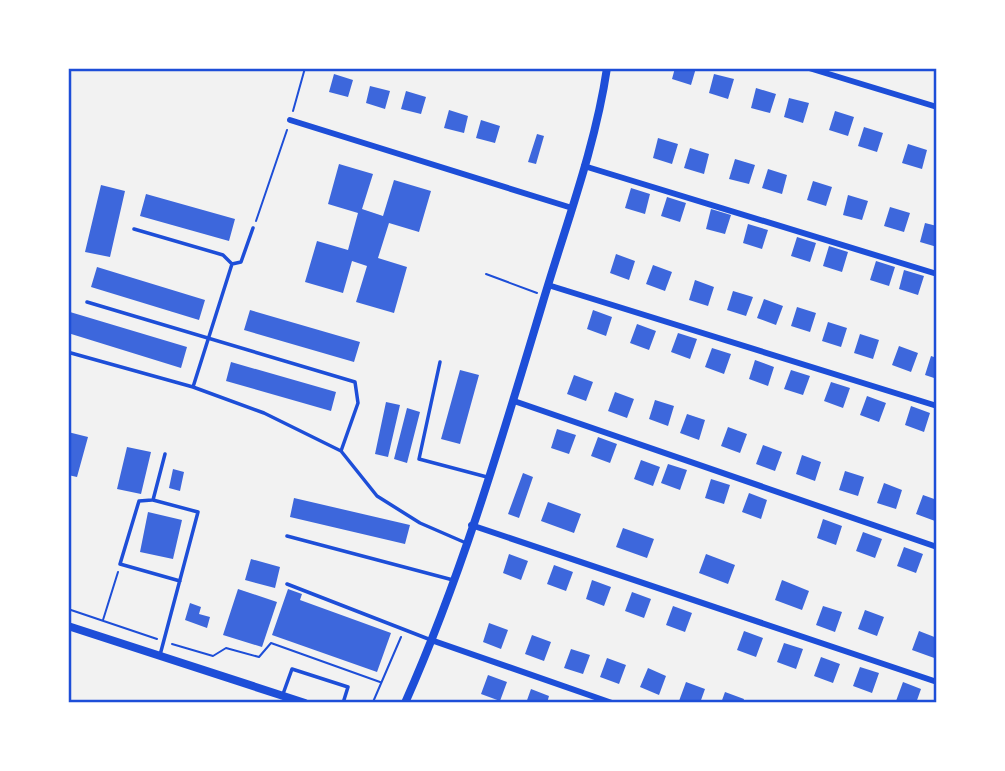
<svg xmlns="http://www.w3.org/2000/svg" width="1005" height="771" font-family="'Fira Sans',sans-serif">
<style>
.building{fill:#3d67dc}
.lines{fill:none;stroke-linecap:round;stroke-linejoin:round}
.path{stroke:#1d4ed8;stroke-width:2}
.service{stroke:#1d4ed8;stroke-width:3.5}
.minor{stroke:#1d4ed8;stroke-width:6}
.tertiary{stroke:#1d4ed8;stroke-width:8}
.neatline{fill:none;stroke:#1d4ed8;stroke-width:2.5}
</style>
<rect width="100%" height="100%" fill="#f2f2f2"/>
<path class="building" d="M675,68H696L691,85L672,79Z
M334,74L353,80L348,97L329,92Z
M714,74L734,79L728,99L709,93Z
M370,86L390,91L385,109L366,103Z
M756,88L776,94L770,113L751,108Z
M406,91L426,97L421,114L401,109Z
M789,98L809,103L803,123L784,117Z
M449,110L468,116L464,133L444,128Z
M835,111L854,117L848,136L829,130Z
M481,120L500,126L495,143L476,138Z
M864,127L883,133L877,152L858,146Z
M537,134L544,136L536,164L528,162Z
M658,138L678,144L672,164L653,158Z
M908,144L927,150L922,169L902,163Z
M690,148L709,154L704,174L684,168Z
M735,159L755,165L749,184L729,179Z
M339,164L373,174L362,209L383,216L394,180L431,191L419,232L389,223L378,258L407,267L394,313L356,302L367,266L352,261L343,293L305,282L317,241L348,250L358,213L328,204Z
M768,169L787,175L782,194L762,188Z
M813,181L832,187L826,206L807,200Z
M101,185L125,191L110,257L85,252Z
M631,188L650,194L645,214L625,208Z
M146,194L235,219L229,241L140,216Z
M848,195L868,201L862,220L843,215Z
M667,197L686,203L680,222L661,216Z
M890,207L910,213L904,232L884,226Z
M711,209L731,215L725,234L706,229Z
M925,223L937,226V247L920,242Z
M748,224L768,230L762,249L743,243Z
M797,237L816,243L810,262L791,256Z
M829,246L848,252L842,272L823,266Z
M616,254L635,261L629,280L610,273Z
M876,261L895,267L889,286L870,280Z
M653,265L672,272L665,291L646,284Z
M97,267L205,300L199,320L91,287Z
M904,270L924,276L918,295L899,289Z
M695,280L714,287L708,306L689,300Z
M733,291L753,297L746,316L727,310Z
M764,299L783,306L776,325L757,318Z
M797,307L816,313L810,332L791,326Z
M250,310L360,342L354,362L244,330Z
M593,310L612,317L606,336L587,329Z
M70,312L187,347L181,368L68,333Z
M828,322L847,328L841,347L822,341Z
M637,324L656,331L649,350L630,343Z
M678,333L697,339L690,359L671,352Z
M860,334L879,340L873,359L854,353Z
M899,346L918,353L911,372L892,365Z
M712,348L731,354L724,374L705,367Z
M931,356L937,358V379L925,375Z
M755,360L774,367L768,386L749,379Z
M231,362L336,392L331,411L226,381Z
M460,370L479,375L460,444L441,439Z
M791,370L810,376L803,395L784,389Z
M574,375L593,382L586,401L567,394Z
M831,382L850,388L843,408L824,401Z
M615,392L634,399L627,418L608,411Z
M867,396L886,403L879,422L860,415Z
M655,400L674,406L668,426L649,419Z
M386,402L400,405L388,457L375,454Z
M911,406L930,413L924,432L905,425Z
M407,408L420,412L407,463L394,459Z
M687,414L705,420L699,440L680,433Z
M728,427L747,434L740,453L721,446Z
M557,429L576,435L569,454L551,448Z
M68,432L88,437L77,477L68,475Z
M598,437L617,444L610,463L591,456Z
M763,445L782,452L775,471L756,464Z
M127,447L151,452L141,494L117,489Z
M802,455L821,462L815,481L796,474Z
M641,460L660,467L653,486L634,479Z
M668,464L687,470L680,490L661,483Z
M173,469L184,472L180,491L169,488Z
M845,471L864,477L858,496L839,490Z
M523,473L533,477L519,518L508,514Z
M711,479L730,485L724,504L705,498Z
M884,483L902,490L896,509L877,503Z
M749,493L767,500L761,519L742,512Z
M923,495L937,500L935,521L916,514Z
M294,498L410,525L405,544L290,517Z
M548,502L581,514L574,533L541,521Z
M148,512L182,520L173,559L140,552Z
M823,519L842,526L836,545L817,538Z
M623,528L654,539L647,558L616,547Z
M863,532L882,539L875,558L856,551Z
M904,547L923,554L916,573L897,566Z
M509,554L528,561L521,580L503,573Z
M706,554L735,565L728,584L699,573Z
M251,559L280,567L275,588L245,580Z
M554,565L573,572L566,591L547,584Z
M592,580L611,587L604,606L586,599Z
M782,580L809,591L802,610L775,600Z
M238,589L277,602L262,647L223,635Z
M288,589L302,594L300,600L391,633L377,672L272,635Z
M632,592L651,599L644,618L625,611Z
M190,603L201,607L199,614L210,617L207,628L185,620Z
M673,606L692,613L685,632L666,625Z
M823,606L842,612L835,632L816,625Z
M865,610L884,617L877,636L858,629Z
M489,623L508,630L501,649L483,642Z
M744,631L763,638L756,657L737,650Z
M919,631L937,638V659L912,650Z
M532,635L551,642L544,661L525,654Z
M784,643L803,649L796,669L777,662Z
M571,649L590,655L583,674L564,668Z
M821,657L840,664L833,683L814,676Z
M607,658L626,665L619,684L600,677Z
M860,667L879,673L872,693L853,686Z
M648,668L666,676L659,695L640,687Z
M488,675L507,682L500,701L481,694Z
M686,682L705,689L700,703L679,701Z
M903,682L921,689L916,703L896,701Z
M531,689L549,696L547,703H526Z
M725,692L744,699L743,703H721Z"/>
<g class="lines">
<path class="path" d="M293,111L305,68
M256,221L287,130
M486,274L537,293
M68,609L157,639
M103,620L118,572
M172,644L213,656L226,648L259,657L271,643L380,682
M373,702L401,637"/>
<path class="service" d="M134,229L223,255L232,264
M87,302L355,382L358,403L341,451
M71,353L193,387L264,413L341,451L377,496L420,523L466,543
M440,362L419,459L487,477
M193,387L232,264L241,262L253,228
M152,500L139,501L120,564L180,581
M287,536L453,580
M287,584L431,640
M160,655L198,512L153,500L165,454
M283,694L292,669L348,687L343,703"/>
<path class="minor" d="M809,68L937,107
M290,120L572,208
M584,166L937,274
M548,285L937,406
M514,401L937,547
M471,525L937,682
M431,640L612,703"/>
<path class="tertiary" d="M68,626L305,703
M405,703C462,575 502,438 542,305C565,227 595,149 607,68"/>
</g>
<rect width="1005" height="771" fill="none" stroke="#ffffff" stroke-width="140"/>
<rect x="70" y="70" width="865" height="631" class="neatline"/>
</svg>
